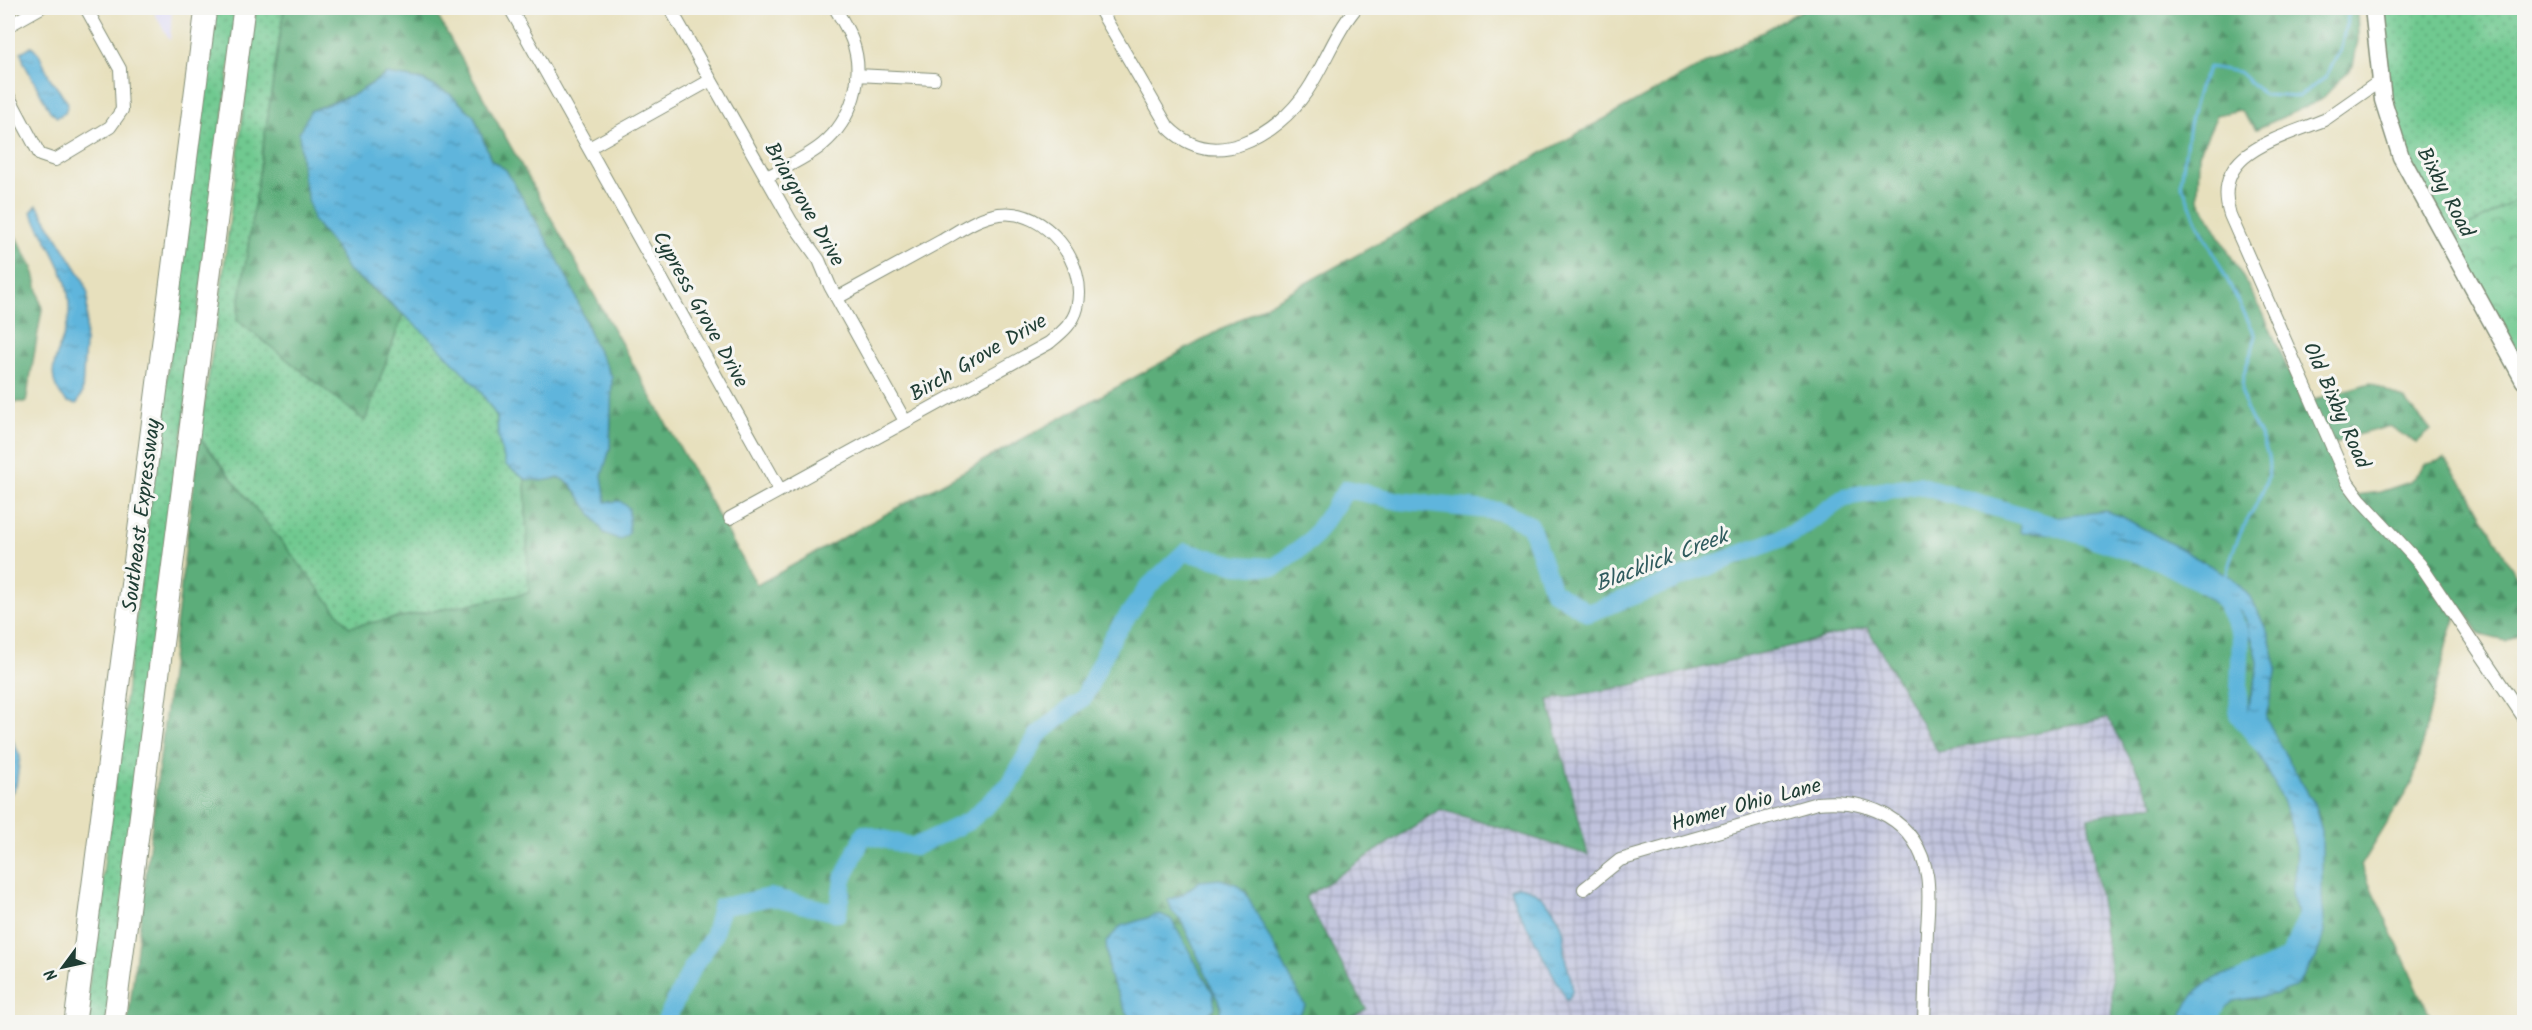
<svg xmlns="http://www.w3.org/2000/svg" width="2532" height="1030" font-family="Kalam,sans-serif">
<style>
.built{fill:#dad6f7}
.industrial{fill:url(#industrial-grid)}
.grass{fill:url(#grass-dots);stroke:#488362;stroke-width:1.5}
.forest{fill:url(#forest-firs);stroke:#3e7557;stroke-width:1.5}
.park{fill:url(#park-crowns);stroke:#488362;stroke-width:1.5}
.water{fill:url(#water-ripples);stroke:#3f7988;stroke-width:1.5}
.lines{fill:none;stroke-linecap:round;stroke-linejoin:round}
.stream{stroke:#5fb5dc;stroke-width:3}
.river{stroke:#5fb5dc;stroke-width:18}
.street-casing{stroke:#838e78;stroke-width:14}
.secondary-casing{stroke:#838e78;stroke-width:19}
.highway-casing{stroke:#838e78;stroke-width:23}
.street{stroke:#fff;stroke-width:12}
.secondary{stroke:#fff;stroke-width:16}
.highway{stroke:#fff;stroke-width:21}
.labels{text-anchor:middle;stroke-width:6;stroke-linejoin:round;paint-order:stroke}
.street-label{font-size:21px;fill:#1f3d34;stroke:#f6f6f2}
.water-label{font-size:22px;font-style:italic;fill:#2f5b5e;stroke:#f6f6f2}
</style>
<defs>
<pattern id="industrial-grid" width="8" height="8" patternUnits="userSpaceOnUse" patternTransform="scale(1.5)"><rect width="8" height="8" fill="#c0c2dd"/><path d="M0 4h8M4 0v8" fill="none" stroke="#9b9fb4"/></pattern>
<pattern id="grass-dots" width="8" height="8" patternUnits="userSpaceOnUse" patternTransform="scale(1.5)"><rect width="8" height="8" fill="#70c990"/><path d="M2 2h.1M6 6h.1" fill="none" stroke="#5ba476" stroke-width="1.8" stroke-linecap="round"/></pattern>
<pattern id="forest-firs" width="22" height="20" patternUnits="userSpaceOnUse" patternTransform="scale(1.5)"><rect width="22" height="20" fill="#5cad7a"/><path d="M5 1l3.5 6h-7zM16 11l3.5 6h-7z" fill="#4b8e65"/></pattern>
<pattern id="park-crowns" width="20" height="18" patternUnits="userSpaceOnUse" patternTransform="scale(1.5)"><rect width="20" height="18" fill="#70c990"/><path d="M2 6a3 3 0 1 1 6 0M12 15a3 3 0 1 1 6 0" fill="none" stroke="#5ba476"/></pattern>
<pattern id="water-ripples" width="26" height="14" patternUnits="userSpaceOnUse" patternTransform="scale(1.5)"><rect width="26" height="14" fill="#5fb5dc"/><path d="M2 4q2-2 4 0t4 0M15 11q2-2 4 0t4 0" fill="none" stroke="#4e94b3"/></pattern>
</defs>
<rect width="100%" height="100%" fill="#f6f6f2"/>
<filter id="ink" filterUnits="userSpaceOnUse"><feTurbulence type="fractalNoise" baseFrequency=".0167" numOctaves="2"/><feDisplacementMap in="SourceGraphic" scale="12" xChannelSelector="R" yChannelSelector="G"/><feConvolveMatrix kernelMatrix="1 2 1 2 8 2 1 2 1" color-interpolation-filters="sRGB"/></filter>
<filter id="wash" filterUnits="userSpaceOnUse"><feTurbulence type="fractalNoise" baseFrequency=".008" numOctaves="4" result="noise"/><feDisplacementMap in="SourceGraphic" scale="24" xChannelSelector="R" yChannelSelector="G"/><feGaussianBlur stdDeviation="1.35" result="paint"/><feColorMatrix in="noise" values="0 0 0 0 0 0 0 0 0 0 0 0 0 0 0 0 0 1.4 0 .05"/><feComposite in="paint" operator="in"/></filter>
<g filter="url(#wash)">
<rect width="100%" height="100%" fill="#e7e0bd"/>
<path class="built" d="M152,8H172L170,41L160,23Z"/>
<path class="industrial" d="M1867,627L1938,752L2108,718L2156,805L2089,819L2111,973L2113,1022H1343L1366,1009L1305,897L1440,809L1587,855L1548,700L1632,685Z"/>
<path class="grass" d="M214,8H237L107,1022H84Z
M256,8H284L237,320L365,420L403,314C434,341 480,378 496,416C498,421 497,428 498,434C500,458 508,466 525,479L529,593L348,627L199,437L218,315Z
M2381,8H2524V196L2452,235C2436,206 2407,163 2398,132C2387,92 2385,49 2381,8Z"/>
<path class="forest" d="M284,8H433L757,585L1806,8H2357L2358,40L2353,66L2321,100L2256,129L2240,110L2217,115L2199,154L2198,198L2262,311L2303,403L2370,383L2404,399L2431,430L2416,443L2390,426L2353,436L2327,447L2348,496L2380,492L2410,482L2425,465L2444,459L2467,489L2518,579L2524,581V631L2506,641L2481,635L2460,605L2447,642L2413,781L2361,866L2433,1022H2113L2111,973L2088,818L2155,804L2108,718L1938,752L1867,627L1632,685L1548,700L1588,855L1440,809L1305,897L1366,1009L1343,1022H128L199,437L349,627L529,593L525,479C536,480 548,477 559,478C573,480 596,521 604,533L606,502L601,475L610,449L612,377L594,344L573,290L506,170L491,160L474,116L450,94L423,80L386,74L357,93L310,111L334,246L348,270L403,314L365,421L237,320Z
M8,223L33,268L42,309L26,402H8Z"/>
<path class="park" d="M2524,196V381L2445,239Z"/>
<path class="water" d="M32,46L39,54L50,78L68,103L65,113L57,117L50,111L24,63L21,52Z
M387,74L422,80L450,94L474,116L491,160L506,170L554,252L573,290L594,344L612,377L610,449L602,475L606,502L620,501L629,508V533L620,540L604,533L571,484L560,478L541,481L525,479L506,465L498,437L497,417L479,389L432,340L379,293L348,270L334,246L313,220L303,177L299,133L310,111L357,93Z
M37,205L83,279L88,294L82,393L77,404L67,402C39,375 61,352 68,321C70,309 69,295 66,283C60,261 42,233 31,212Z
M2023,508L2054,518L2105,511L2121,516L2231,577L2252,599L2269,636L2277,669L2266,717L2279,744L2314,803L2322,831V896L2325,932L2316,958L2295,987L2276,994L2234,1001L2226,1007L2211,1022H2182C2185,994 2210,975 2238,972C2245,971 2253,974 2260,973C2277,971 2292,961 2301,946C2310,929 2296,915 2293,898C2291,886 2295,874 2296,862C2298,851 2294,838 2291,826C2285,804 2275,784 2264,764C2259,753 2252,743 2248,731C2241,709 2257,688 2258,665C2258,653 2252,642 2249,630C2246,618 2241,607 2227,604L2223,610C2189,584 2160,552 2119,537L2020,532Z
M8,707L11,737L20,756L16,786L8,797Z
M1220,879L1236,884L1246,893L1305,1006L1294,1022H1204L1219,1016L1221,1007L1181,920L1172,911L1168,900L1181,895L1200,881Z
M1518,886C1539,888 1557,910 1563,929C1565,938 1563,948 1565,957C1567,970 1579,991 1567,1000L1515,904L1510,889Z
M1160,914L1171,919L1213,993L1215,1008L1200,1022H1131L1109,975L1106,942L1121,926Z"/>
<g class="lines">
<path class="stream" d="M2226,576C2229,564 2232,552 2237,541C2246,518 2263,499 2268,475C2274,448 2251,426 2244,402C2237,379 2251,358 2256,336L2196,219L2181,183L2189,125L2199,87L2209,67L2239,72L2264,95L2298,97L2325,78L2340,51L2350,8"/>
<path class="river" d="M665,1022L691,970L713,937L721,907L770,897L838,913L843,879L864,834L914,847L969,821L1010,784L1038,735L1084,697L1113,636L1149,586L1185,552L1237,565L1275,567L1311,540L1347,489L1399,501L1499,511L1530,525L1553,591L1589,613L1792,534L1845,497L1918,485L2024,516L2160,561L2220,593L2241,634L2238,715L2261,743
M2209,1022L2224,988L2289,957L2310,911L2309,904"/>
</g>
</g>
<g filter="url(#ink)">
<g class="lines">
<g class="street-casing">
<path id="street" d="M510,8L780,490
M670,8L791,221L819,260L830,286L905,421
M1099,8L1168,127C1214,174 1276,136 1307,91C1325,64 1335,33 1356,8
M8,26L40,8
M857,75L934,79
M8,95L40,155L55,160L110,127L122,110L120,69L86,8
M2327,118L2380,81
M2324,120C2279,139 2210,152 2230,215L2348,483L2360,499L2420,564L2524,718
M589,148L711,80
M767,177C785,167 806,158 822,145C852,120 866,77 852,40C848,29 841,18 835,8
M730,518L1049,343C1061,333 1073,324 1077,308C1089,264 1045,207 999,214C978,217 959,231 941,241C906,260 871,279 837,298
M1584,889L1620,860L1817,803C1868,798 1917,819 1927,875C1930,893 1928,912 1927,930C1926,961 1925,992 1924,1022"/>
</g>
<g class="secondary-casing">
<path id="secondary" d="M2373,8L2383,100L2401,157L2524,381"/>
</g>
<g class="highway-casing">
<path id="highway" d="M75,1022L206,8
M114,1022L244,8"/>
</g>
<use href="#street" class="street"/>
<use href="#secondary" class="secondary"/>
<use href="#highway" class="highway"/>
</g>
</g>
<g class="labels">
<g class="street-label">
<text transform="translate(2446 192) rotate(62)" y="7">Bixby Road</text>
<text transform="translate(805 204) rotate(60)" y="7">Briargrove Drive</text>
<text transform="translate(701 309) rotate(61)" y="7">Cypress Grove Drive</text>
<text transform="translate(978 357) rotate(-30)" y="7">Birch Grove Drive</text>
<text transform="translate(2337 405) rotate(66)" y="7">Old Bixby Road</text>
<text transform="translate(141 515) rotate(-83)" y="7">Southeast Expressway</text>
<text transform="translate(1746 804) rotate(-15)" y="7">Homer Ohio Lane</text>
</g>
<g class="water-label">
<text transform="translate(1661 559) rotate(-21)" y="8">Blacklick Creek</text>
</g>
</g>
<rect width="2532" height="1030" fill="none" stroke="#f6f6f2" stroke-width="30"/>
<g transform="translate(63 967) rotate(237)" stroke="#f6f6f2" stroke-width="4.5" paint-order="stroke">
<path d="M0-4.5L10 22L0 15L-10 22Z" fill="#1f3d34"/>
<text y="-9" font-size="16" font-weight="bold" text-anchor="middle" fill="#1f3d34">N</text>
</g>
</svg>
